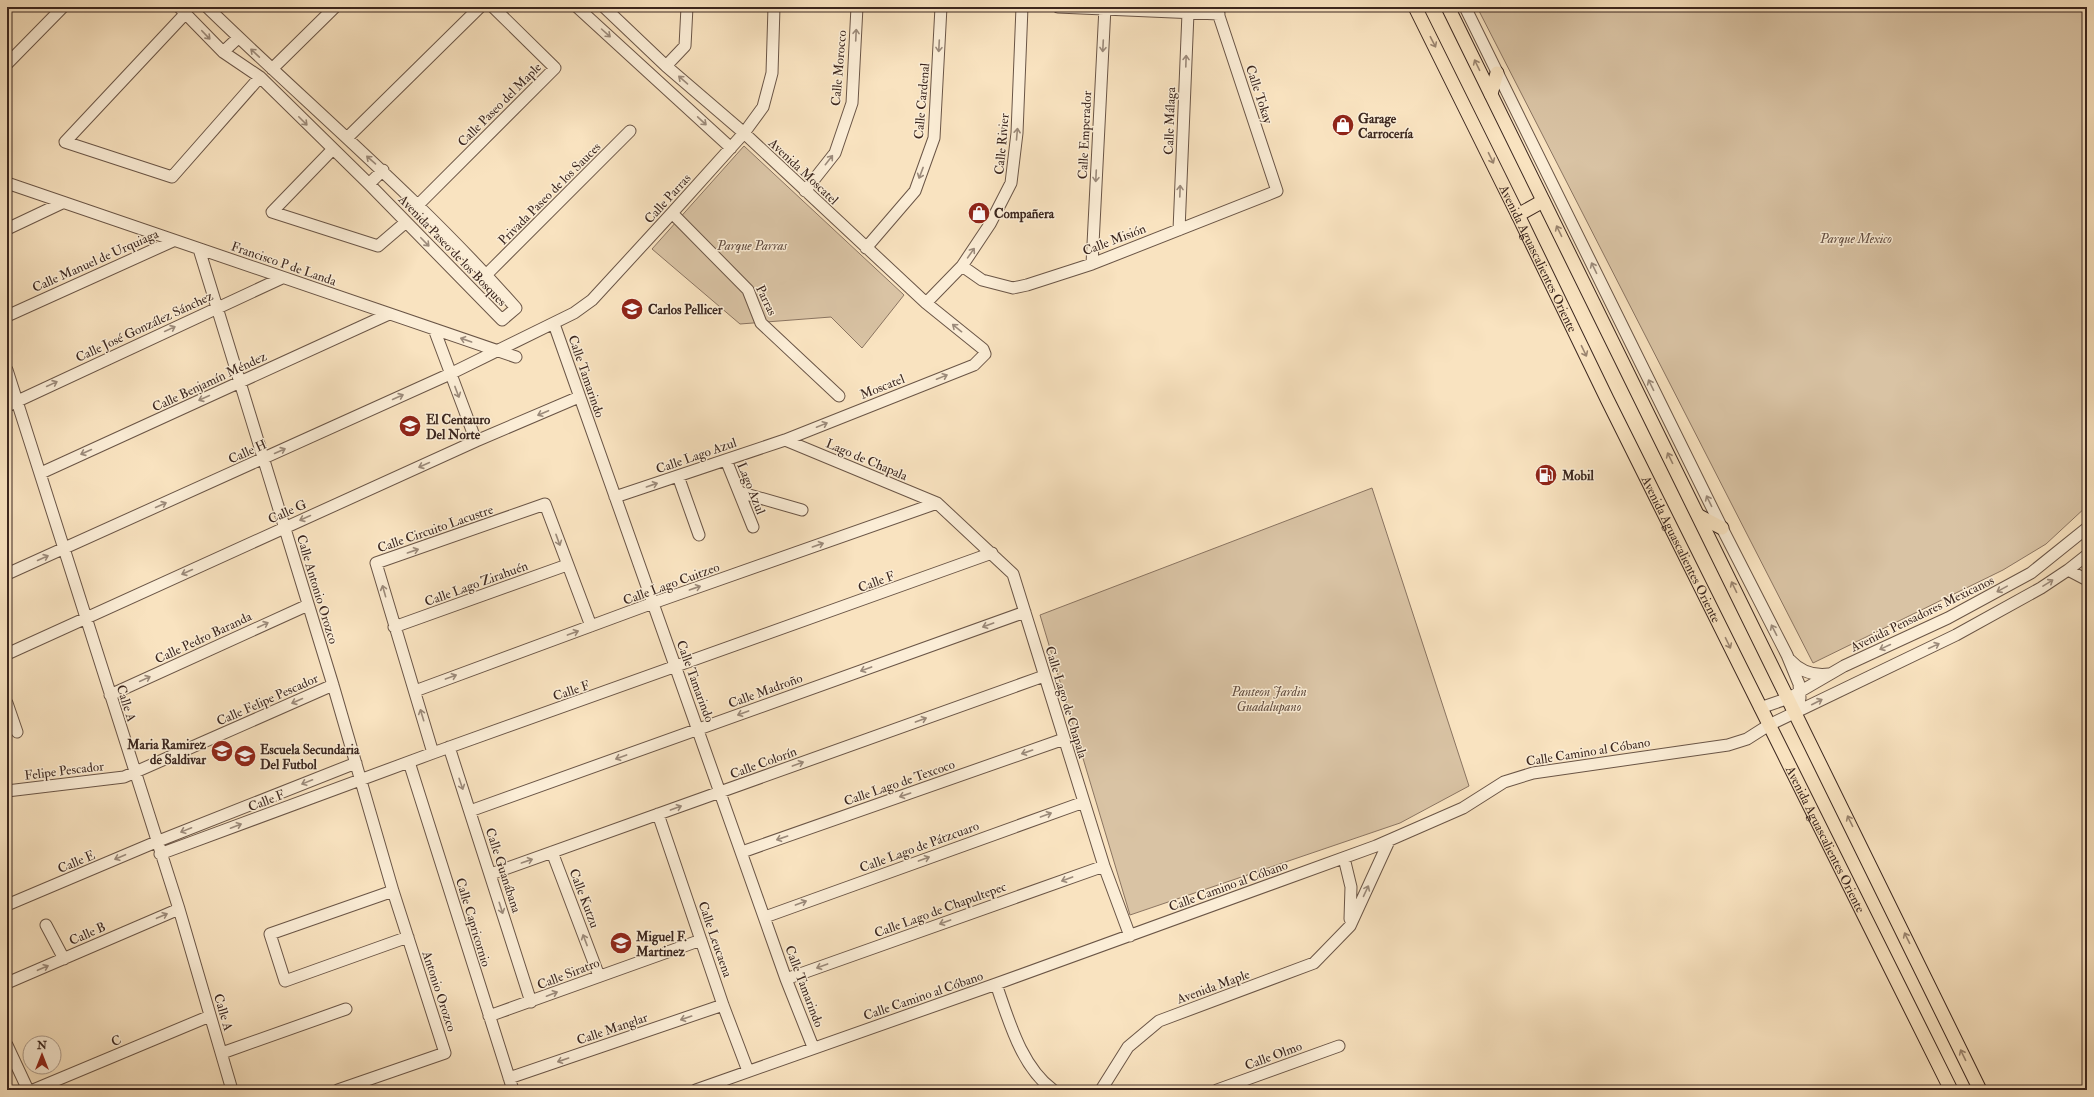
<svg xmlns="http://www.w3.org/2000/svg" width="2094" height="1097" font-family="'IM FELL Double Pica',serif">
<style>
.green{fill:#d9c3a4;stroke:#8a7461}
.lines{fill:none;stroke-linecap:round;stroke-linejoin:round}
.minor-casing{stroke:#6a5546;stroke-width:13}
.major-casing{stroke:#3b261e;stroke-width:15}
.minor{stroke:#fbedd6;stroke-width:11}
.major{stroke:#f9e3c0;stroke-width:13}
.oneway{stroke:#9b8a7a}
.oneway2{stroke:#9a846f}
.labels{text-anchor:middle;stroke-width:3;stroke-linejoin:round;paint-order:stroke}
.street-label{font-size:13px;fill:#3b261e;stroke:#fbedd6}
.poi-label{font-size:13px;font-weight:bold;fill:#3b261e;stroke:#fbedd6;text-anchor:start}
.park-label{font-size:13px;font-style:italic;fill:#624d40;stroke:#fbedd6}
</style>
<rect width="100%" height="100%" fill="#f9e3c0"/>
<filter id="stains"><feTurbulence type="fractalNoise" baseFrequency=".005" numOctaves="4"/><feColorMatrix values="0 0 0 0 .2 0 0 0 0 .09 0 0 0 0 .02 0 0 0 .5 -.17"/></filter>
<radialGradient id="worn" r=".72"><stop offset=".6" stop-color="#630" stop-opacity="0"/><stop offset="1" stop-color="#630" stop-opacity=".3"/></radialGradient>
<path class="green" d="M1477,7H2087V506L2046,544L2003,570L1813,663Z
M744,146L904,295L862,348L831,317L740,324L652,249Z
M1372,488L1469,786L1400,823L1130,915L1040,615Z"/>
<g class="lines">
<g class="minor-casing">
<path id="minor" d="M179,7L223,52L260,77L369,184L502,320L516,308C421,200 310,107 207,7
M577,7L731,148
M604,7L666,66L744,133L926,303L983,349L985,354L974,365L785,440L615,497
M1058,7L1219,14
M1465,7L1722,528L1787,655L1799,684L1800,698L1796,713
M185,14L65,142L172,177L260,77
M223,52L238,38
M7,64L63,7
M666,66L685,46L687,7
M272,69L335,7
M347,138L480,7
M332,150L272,212L378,246L406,222
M7,183L516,357
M369,184L383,170
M805,191L835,153L852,103L857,7
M418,205L555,68L493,7
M672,213L748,290L761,323L839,396
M7,229L62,203
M1179,230L1188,13
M866,248L915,191L934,138L941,7
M199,249L333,685L393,891L445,1053L338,1090
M1092,264L1105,7
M962,266L982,280L1013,288L1027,285L1092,264L1277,191L1216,7
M487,274L630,131
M926,303L962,266L990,224L1011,183L1017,133L1022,7
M7,316L173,241
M554,324L786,979L813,1047
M434,329L476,441
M7,370L179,909L232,1090
M7,406L282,278
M785,440L937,503L1013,574L1104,866L1130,936
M726,460L753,527
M41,473L389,314
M678,476L699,535
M739,492L802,510
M2068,570L2087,580
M7,574L450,374L574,313L592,300L672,213L744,133L763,107L772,73L774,7
M394,627L567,565
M7,654L476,441L579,397
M1790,660C1800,671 1814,676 1829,674
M415,691L653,603L937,503
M110,695L308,605
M7,703L17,732
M1760,708L1789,698L1844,666L1948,618L2031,573L2087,528
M449,747L531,1002
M433,753L376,563L545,504L591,626
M409,762L513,1090
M7,791L124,777L333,685
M470,811L1025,612
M658,814L723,1005L748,1071
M552,852L599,976
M742,852L1064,739
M160,854L433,753L992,553
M1344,858L1351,887L1350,919
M491,874L1044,676
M393,891L270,934L285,981L408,937
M7,905L156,842L356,763
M765,917L1084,802
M46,925L64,959
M786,979L1104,866
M7,983L179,909
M996,984C1009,1021 1021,1066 1053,1090
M489,1016L701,940
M7,1045L28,1090
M222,1053L346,1009
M509,1078L723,1005
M33,1090L210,1016
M696,1090L996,984L1376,846L1463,808L1504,782L1533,773L1728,745L1747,739L1769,725L1956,635L2041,588L2068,570L2087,555
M1101,1090L1128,1047L1159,1021L1314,963L1350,926L1389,841
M1217,1090L1339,1046"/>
</g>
<g class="major-casing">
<g id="major">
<path id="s1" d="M1415,7L1518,215L1607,399L1951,1090"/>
<path d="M1448,7L1980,1090"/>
<path d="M1491,94L1497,73"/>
<path d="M1518,215L1543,201"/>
<path d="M1699,516L1722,528"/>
</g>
</g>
<use href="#minor" class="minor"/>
<use href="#major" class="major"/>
</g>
<defs><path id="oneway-shaft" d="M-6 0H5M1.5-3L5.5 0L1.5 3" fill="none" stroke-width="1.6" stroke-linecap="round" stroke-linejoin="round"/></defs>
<g class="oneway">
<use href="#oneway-shaft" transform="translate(606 33) rotate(42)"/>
<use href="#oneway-shaft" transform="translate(206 35) rotate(46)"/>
<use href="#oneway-shaft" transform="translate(856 35) rotate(-87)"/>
<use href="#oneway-shaft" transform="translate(939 46) rotate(93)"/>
<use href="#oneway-shaft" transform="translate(1103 46) rotate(93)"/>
<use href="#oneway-shaft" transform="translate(255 53) rotate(-137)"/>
<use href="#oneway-shaft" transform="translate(1186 61) rotate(-88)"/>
<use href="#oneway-shaft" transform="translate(683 80) rotate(-139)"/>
<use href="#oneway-shaft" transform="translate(303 121) rotate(45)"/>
<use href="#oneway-shaft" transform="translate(702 121) rotate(43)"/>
<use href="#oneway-shaft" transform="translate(1017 134) rotate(-85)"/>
<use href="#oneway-shaft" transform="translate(371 160) rotate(-139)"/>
<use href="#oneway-shaft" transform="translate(829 160) rotate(-52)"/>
<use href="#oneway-shaft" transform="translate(921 173) rotate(111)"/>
<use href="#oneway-shaft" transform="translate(1096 176) rotate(93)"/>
<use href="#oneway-shaft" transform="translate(1180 191) rotate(-88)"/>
<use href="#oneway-shaft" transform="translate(425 242) rotate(46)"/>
<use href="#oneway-shaft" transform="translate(971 253) rotate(-55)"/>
<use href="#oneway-shaft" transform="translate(1594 268) rotate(-116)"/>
<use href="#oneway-shaft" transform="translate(957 328) rotate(-141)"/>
<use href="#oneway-shaft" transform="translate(170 329) rotate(-25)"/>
<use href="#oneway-shaft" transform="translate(466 340) rotate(-161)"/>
<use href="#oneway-shaft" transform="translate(942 377) rotate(-22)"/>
<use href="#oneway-shaft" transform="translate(52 384) rotate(-25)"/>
<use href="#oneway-shaft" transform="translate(1651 385) rotate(-116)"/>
<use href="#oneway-shaft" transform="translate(457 392) rotate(69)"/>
<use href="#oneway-shaft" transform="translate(398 397) rotate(-24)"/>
<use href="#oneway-shaft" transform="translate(204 398) rotate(156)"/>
<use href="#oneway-shaft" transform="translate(543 413) rotate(157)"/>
<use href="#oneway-shaft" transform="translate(822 425) rotate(-22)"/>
<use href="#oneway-shaft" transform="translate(280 451) rotate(-24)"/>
<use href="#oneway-shaft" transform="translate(86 452) rotate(156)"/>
<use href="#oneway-shaft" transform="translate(424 465) rotate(156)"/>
<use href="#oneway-shaft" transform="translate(652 485) rotate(-19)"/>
<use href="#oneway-shaft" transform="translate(1709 501) rotate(-116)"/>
<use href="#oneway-shaft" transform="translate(161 505) rotate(-24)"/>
<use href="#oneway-shaft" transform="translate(305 518) rotate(156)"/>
<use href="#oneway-shaft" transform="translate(558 540) rotate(70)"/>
<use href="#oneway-shaft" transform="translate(818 545) rotate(-19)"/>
<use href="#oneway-shaft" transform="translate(413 551) rotate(-19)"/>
<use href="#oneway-shaft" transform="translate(43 558) rotate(-24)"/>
<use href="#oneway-shaft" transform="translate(187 572) rotate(156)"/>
<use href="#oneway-shaft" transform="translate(2048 583) rotate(-32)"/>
<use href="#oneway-shaft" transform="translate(695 588) rotate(-19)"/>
<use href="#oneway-shaft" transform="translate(2002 589) rotate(151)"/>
<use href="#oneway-shaft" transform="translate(384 591) rotate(-106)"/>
<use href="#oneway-shaft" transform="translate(263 625) rotate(-25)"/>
<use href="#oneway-shaft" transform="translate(988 625) rotate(160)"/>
<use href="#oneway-shaft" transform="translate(1774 630) rotate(-117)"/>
<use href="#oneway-shaft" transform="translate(573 633) rotate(-20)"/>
<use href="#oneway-shaft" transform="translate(1934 646) rotate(-25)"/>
<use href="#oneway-shaft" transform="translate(1885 647) rotate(155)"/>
<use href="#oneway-shaft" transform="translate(866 669) rotate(160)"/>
<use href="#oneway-shaft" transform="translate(451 677) rotate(-20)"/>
<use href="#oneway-shaft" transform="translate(145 679) rotate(-25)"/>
<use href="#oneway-shaft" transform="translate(297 701) rotate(156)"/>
<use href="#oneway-shaft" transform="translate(1817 702) rotate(-27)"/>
<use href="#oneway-shaft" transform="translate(743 713) rotate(160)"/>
<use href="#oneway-shaft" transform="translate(422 715) rotate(-107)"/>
<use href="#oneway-shaft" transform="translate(921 720) rotate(-20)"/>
<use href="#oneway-shaft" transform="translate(1027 752) rotate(161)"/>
<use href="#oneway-shaft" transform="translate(621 757) rotate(160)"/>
<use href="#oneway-shaft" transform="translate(798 764) rotate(-20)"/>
<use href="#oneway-shaft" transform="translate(307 782) rotate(158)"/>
<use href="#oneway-shaft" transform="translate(461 784) rotate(71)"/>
<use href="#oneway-shaft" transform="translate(905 795) rotate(161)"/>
<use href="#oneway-shaft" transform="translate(676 808) rotate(-20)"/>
<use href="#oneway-shaft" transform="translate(1046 815) rotate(-20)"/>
<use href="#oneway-shaft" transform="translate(236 826) rotate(-21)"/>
<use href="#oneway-shaft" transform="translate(186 830) rotate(158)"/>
<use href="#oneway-shaft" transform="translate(782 838) rotate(161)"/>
<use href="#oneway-shaft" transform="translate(120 857) rotate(157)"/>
<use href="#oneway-shaft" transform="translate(924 859) rotate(-20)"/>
<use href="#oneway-shaft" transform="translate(527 861) rotate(-19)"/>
<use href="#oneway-shaft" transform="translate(1067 879) rotate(160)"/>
<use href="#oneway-shaft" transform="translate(1366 891) rotate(-65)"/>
<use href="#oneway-shaft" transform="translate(801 903) rotate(-20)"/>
<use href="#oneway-shaft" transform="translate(501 908) rotate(72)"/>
<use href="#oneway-shaft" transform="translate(162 916) rotate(-23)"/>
<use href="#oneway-shaft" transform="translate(945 922) rotate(160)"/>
<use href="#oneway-shaft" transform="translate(585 940) rotate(-111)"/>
<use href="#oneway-shaft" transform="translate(822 966) rotate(160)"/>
<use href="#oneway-shaft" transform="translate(43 968) rotate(-23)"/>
<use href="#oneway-shaft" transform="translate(552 994) rotate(-21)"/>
<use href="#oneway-shaft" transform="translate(686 1018) rotate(161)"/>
<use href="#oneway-shaft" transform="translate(563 1060) rotate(161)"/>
</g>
<g class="oneway2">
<use href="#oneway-shaft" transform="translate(1433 42) rotate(63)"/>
<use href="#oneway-shaft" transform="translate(1477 65) rotate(-116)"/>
<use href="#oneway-shaft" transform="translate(1491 158) rotate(64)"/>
<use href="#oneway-shaft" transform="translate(1559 231) rotate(-116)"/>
<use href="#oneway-shaft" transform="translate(1584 351) rotate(64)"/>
<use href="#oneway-shaft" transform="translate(1670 458) rotate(-116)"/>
<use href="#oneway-shaft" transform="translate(1734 587) rotate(-116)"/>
<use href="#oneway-shaft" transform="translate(1728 643) rotate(64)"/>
<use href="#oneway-shaft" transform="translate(1850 821) rotate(-116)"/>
<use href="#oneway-shaft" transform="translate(1907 938) rotate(-116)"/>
<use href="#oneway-shaft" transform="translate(1963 1055) rotate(-116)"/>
</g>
<defs>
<g id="shop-disc" transform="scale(1.15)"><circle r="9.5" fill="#8f2418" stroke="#fbedd6"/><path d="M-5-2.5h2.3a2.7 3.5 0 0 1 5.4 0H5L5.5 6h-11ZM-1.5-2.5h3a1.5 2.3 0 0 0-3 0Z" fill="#fff"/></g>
<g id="school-disc" transform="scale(1.15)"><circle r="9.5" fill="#8f2418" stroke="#fbedd6"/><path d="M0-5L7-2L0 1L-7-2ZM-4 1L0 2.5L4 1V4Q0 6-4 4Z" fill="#fff"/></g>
<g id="fuel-disc" transform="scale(1.15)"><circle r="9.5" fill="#8f2418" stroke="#fbedd6"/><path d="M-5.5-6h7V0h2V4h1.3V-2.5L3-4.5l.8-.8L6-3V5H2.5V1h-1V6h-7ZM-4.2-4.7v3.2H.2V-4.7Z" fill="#fff"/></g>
</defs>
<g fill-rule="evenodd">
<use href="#shop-disc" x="1343" y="125"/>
<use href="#shop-disc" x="979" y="213"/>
<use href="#school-disc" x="632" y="309"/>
<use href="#school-disc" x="410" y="426"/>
<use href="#fuel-disc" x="1546" y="475"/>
<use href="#school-disc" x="222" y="751"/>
<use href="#school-disc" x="245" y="756"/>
<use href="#school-disc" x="621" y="943"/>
</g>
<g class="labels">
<g class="street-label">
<text transform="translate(838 68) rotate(-85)" y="5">Calle Morocco</text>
<text transform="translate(1260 94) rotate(72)" y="5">Calle Tokay</text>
<text transform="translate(921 101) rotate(-85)" y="5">Calle Cardenal</text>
<text transform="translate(499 104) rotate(-45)" y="5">Calle Paseo del Maple</text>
<text transform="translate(1169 121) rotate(-88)" y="5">Calle Málaga</text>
<text transform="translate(1084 135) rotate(-87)" y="5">Calle Emperador</text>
<text transform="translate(1001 144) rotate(-85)" y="5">Calle Rivier</text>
<text transform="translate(804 171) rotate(43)" y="5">Avenida Moscatel</text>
<text transform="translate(549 193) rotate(-45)" y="5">Privada Paseo de los Sauces</text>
<text transform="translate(667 198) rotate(-48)" y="5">Calle Parras</text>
<text transform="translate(1114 239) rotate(-21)" y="5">Calle Misión</text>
<text transform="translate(453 250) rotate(46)" y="5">Avenida Paseo de los Bosques</text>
<text dy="5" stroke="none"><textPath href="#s1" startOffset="280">Avenida Aguascalientes Oriente</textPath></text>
<text transform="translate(95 260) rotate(-24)" y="5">Calle Manuel de Urquiaga</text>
<text transform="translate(284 263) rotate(19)" y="5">Francisco P de Landa</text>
<text transform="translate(767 300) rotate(64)" y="5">Parras</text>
<text transform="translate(144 326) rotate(-25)" y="5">Calle José González Sánchez</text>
<text transform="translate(587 376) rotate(71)" y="5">Calle Tamarindo</text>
<text transform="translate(209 381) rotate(-25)" y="5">Calle Benjamín Méndez</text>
<text transform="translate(882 386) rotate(-22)" y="5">Moscatel</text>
<text transform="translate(247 451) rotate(-24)" y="5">Calle H</text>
<text transform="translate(696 455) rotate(-19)" y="5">Calle Lago Azul</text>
<text transform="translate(867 459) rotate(23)" y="5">Lago de Chapala</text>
<text transform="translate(752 488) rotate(68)" y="5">Lago Azul</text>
<text transform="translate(287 511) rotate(-24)" y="5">Calle G</text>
<text transform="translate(435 528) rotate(-19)" y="5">Calle Circuito Lacustre</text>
<text dy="5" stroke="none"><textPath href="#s1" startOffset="604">Avenida Aguascalientes Oriente</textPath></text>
<text transform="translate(876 581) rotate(-20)" y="5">Calle F</text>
<text transform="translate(476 583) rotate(-20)" y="5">Calle Lago Zirahuén</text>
<text transform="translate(671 583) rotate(-20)" y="5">Calle Lago Cuitzeo</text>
<text transform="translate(318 589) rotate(73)" y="5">Calle Antonio Orozco</text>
<text transform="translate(1922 613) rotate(-26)" y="5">Avenida Pensadores Mexicanos</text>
<text transform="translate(203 637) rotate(-25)" y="5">Calle Pedro Baranda</text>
<text transform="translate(696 681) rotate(70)" y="5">Calle Tamarindo</text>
<text transform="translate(571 690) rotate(-19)" y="5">Calle F</text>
<text transform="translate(765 690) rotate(-20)" y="5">Calle Madroño</text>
<text transform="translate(267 699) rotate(-24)" y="5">Calle Felipe Pescador</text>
<text transform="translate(1067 702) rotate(73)" y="5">Calle Lago de Chapala</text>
<text transform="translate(127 703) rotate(72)" y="5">Calle A</text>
<text transform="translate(1588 751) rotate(-9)" y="5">Calle Camino al Cóbano</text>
<text transform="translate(763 762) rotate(-20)" y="5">Calle Colorín</text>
<text transform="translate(64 770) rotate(-7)" y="5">Felipe Pescador</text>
<text transform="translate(899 782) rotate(-19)" y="5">Calle Lago de Texcoco</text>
<text transform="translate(266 800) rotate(-21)" y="5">Calle F</text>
<text dy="5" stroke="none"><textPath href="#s1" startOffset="928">Avenida Aguascalientes Oriente</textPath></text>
<text transform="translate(919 846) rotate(-20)" y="5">Calle Lago de Pátzcuaro</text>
<text transform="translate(76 861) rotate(-23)" y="5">Calle E</text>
<text transform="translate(504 870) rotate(72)" y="5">Calle Guanábana</text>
<text transform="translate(1228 885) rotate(-20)" y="5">Calle Camino al Cóbano</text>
<text transform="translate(585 898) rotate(69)" y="5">Calle Kutzu</text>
<text transform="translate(940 909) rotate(-20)" y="5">Calle Lago de Chapultepec</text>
<text transform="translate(474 922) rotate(73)" y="5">Calle Capricornio</text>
<text transform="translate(87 933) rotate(-24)" y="5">Calle B</text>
<text transform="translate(716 939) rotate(71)" y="5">Calle Leucaena</text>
<text transform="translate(568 973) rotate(-21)" y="5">Calle Siratro</text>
<text transform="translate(805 986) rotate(69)" y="5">Calle Tamarindo</text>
<text transform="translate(1213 986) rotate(-20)" y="5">Avenida Maple</text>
<text transform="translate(440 991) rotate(72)" y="5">Antonio Orozco</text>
<text transform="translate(923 995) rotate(-19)" y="5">Calle Camino al Cóbano</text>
<text transform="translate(224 1012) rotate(73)" y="5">Calle A</text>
<text transform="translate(612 1028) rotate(-19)" y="5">Calle Manglar</text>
<text transform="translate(116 1040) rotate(-23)" y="5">C</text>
<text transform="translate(1273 1055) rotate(-20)" y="5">Calle Olmo</text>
</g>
<g class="poi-label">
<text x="1358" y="123">Garage<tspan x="1358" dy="15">Carrocería</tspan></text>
<text x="994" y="218">Compañera</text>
<text x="648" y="314">Carlos Pellicer</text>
<text x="426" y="424">El Centauro<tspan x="426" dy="15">Del Norte</tspan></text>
<text x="1562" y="480">Mobil</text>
<text x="206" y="749" text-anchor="end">Maria Ramirez<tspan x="206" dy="15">de Saldivar</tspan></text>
<text x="260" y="754">Escuela Secundaria<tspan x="260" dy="15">Del Futbol</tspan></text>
<text x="636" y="941">Miguel F.<tspan x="636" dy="15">Martinez</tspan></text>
</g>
<g class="park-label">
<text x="1856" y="243">Parque Mexico</text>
<text x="752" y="250">Parque Parras</text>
<text x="1269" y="696">Panteon Jardin<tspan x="1269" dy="15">Guadalupano</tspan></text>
</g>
</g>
<rect width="2094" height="1097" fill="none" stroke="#f9e3c0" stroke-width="24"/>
<rect x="8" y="8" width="2078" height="1081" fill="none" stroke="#3b261e" stroke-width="2"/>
<rect x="12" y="12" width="2070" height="1073" fill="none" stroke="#3b261e"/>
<g transform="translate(42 1055)"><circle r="19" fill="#fbedd6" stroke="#ae9d8c"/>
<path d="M0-3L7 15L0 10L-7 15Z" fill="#8f2418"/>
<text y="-6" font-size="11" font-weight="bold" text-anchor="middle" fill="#3b261e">N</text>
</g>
<rect width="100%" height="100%" filter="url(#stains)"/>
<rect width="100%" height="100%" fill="url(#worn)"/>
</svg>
